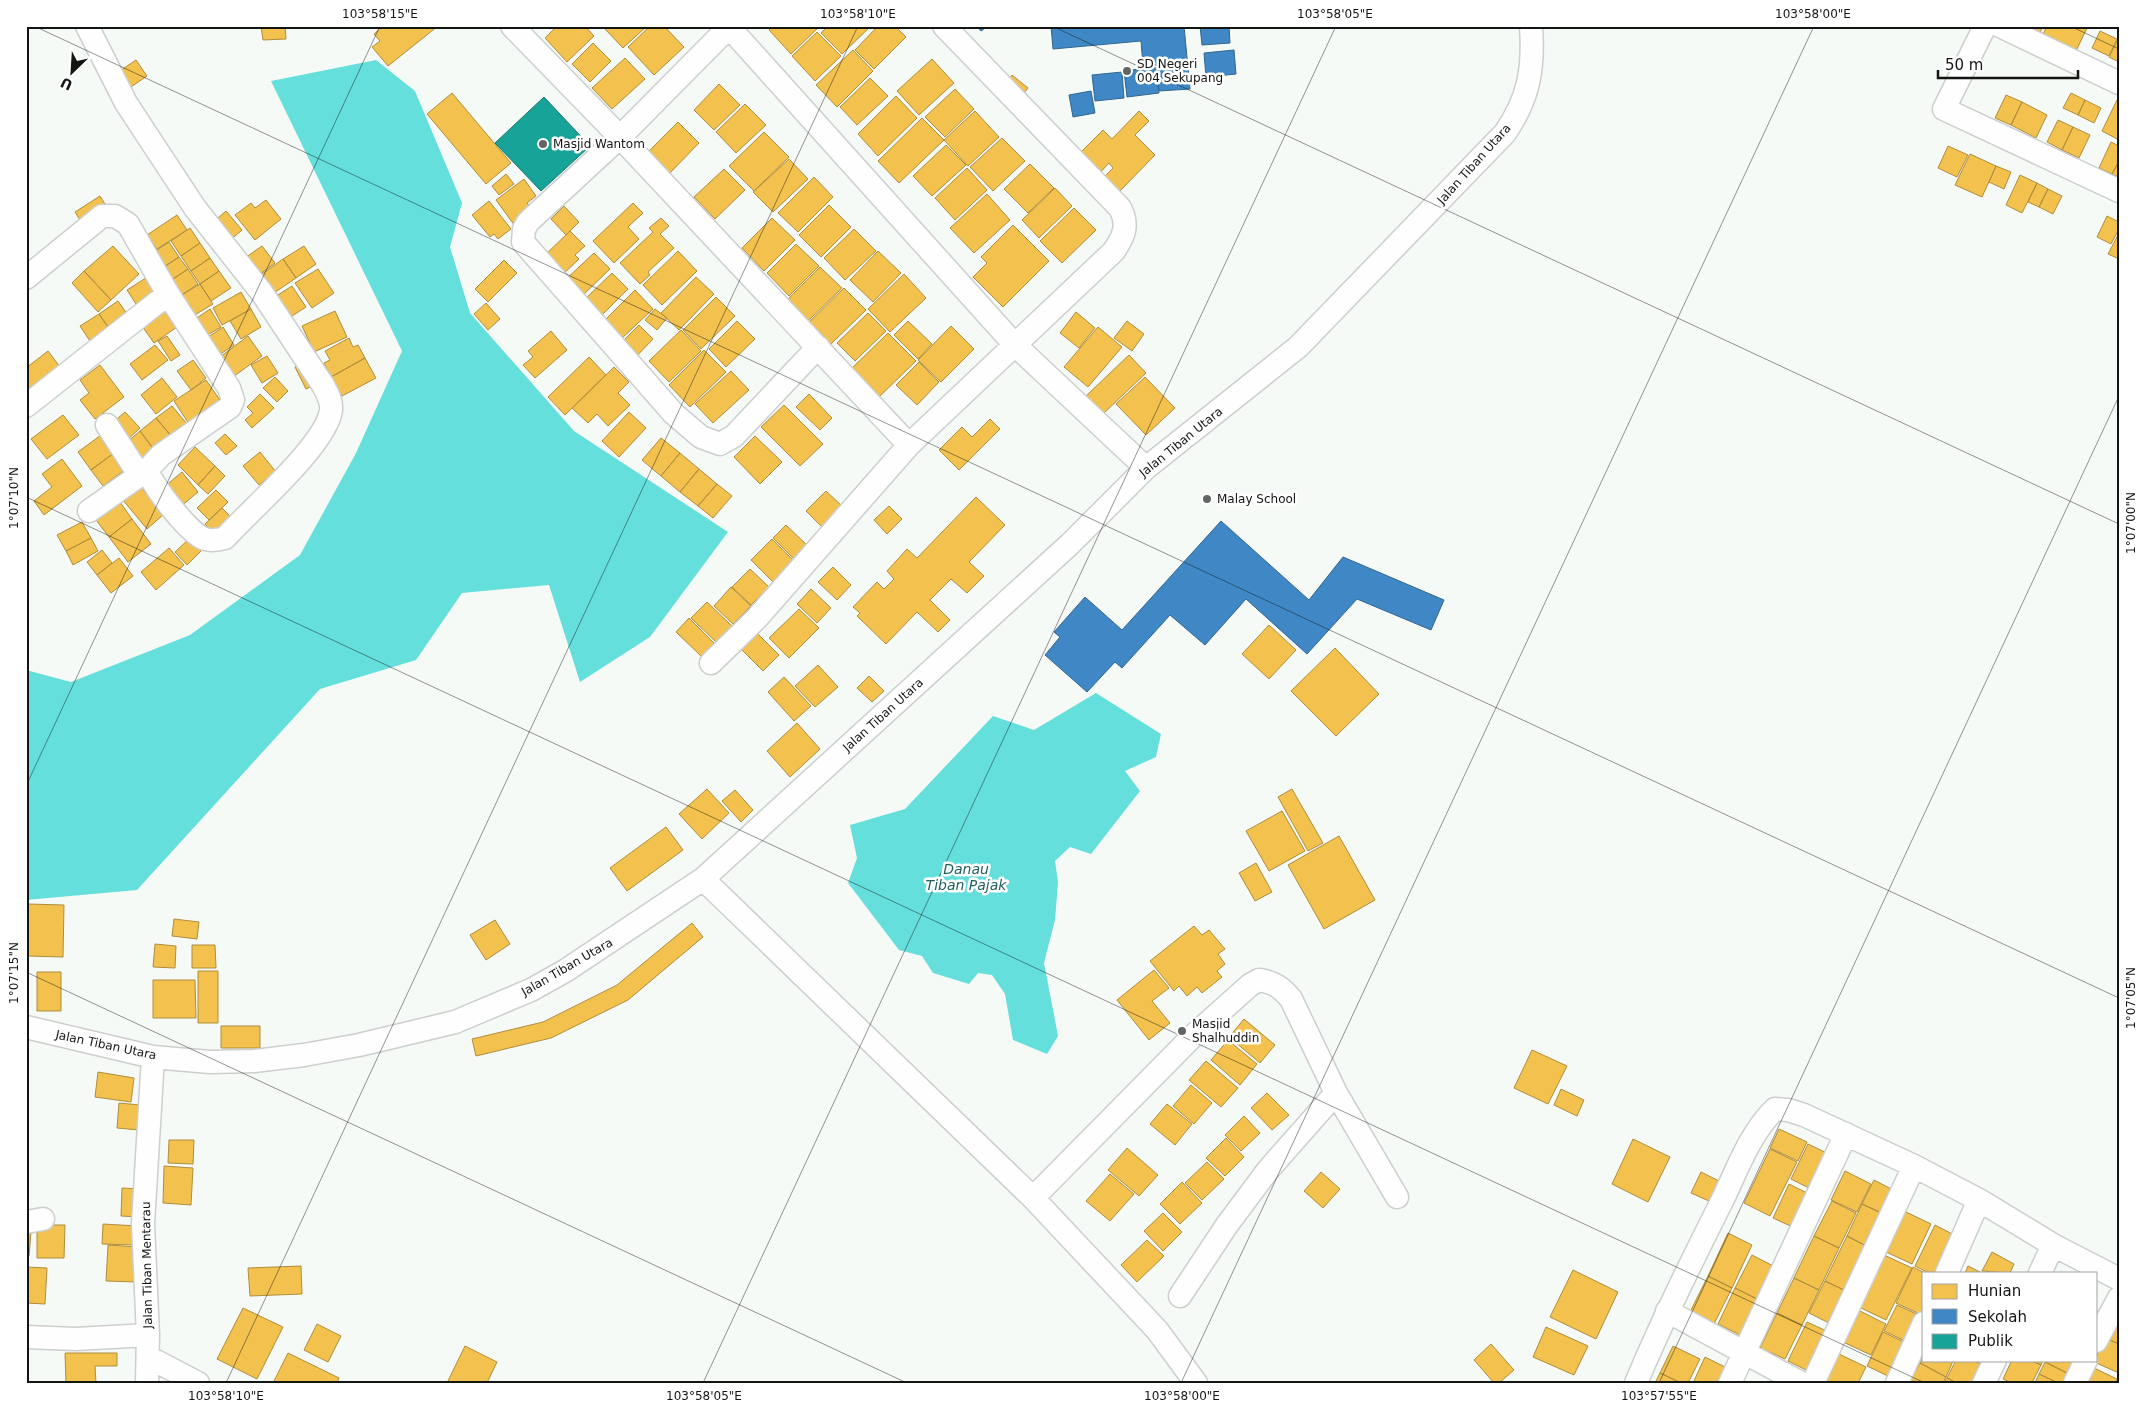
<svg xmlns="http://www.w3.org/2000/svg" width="2145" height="1409" font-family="'DejaVu Sans',sans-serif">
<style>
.water{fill:#65dfdc}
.homes{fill:#f2c14e;stroke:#af8d3c}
.schools{fill:#3f88c5;stroke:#326690}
.public{fill:#17a398;stroke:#167870}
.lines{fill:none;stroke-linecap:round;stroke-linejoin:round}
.minor-casing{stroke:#cccfcd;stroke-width:25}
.minor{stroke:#fefefe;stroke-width:22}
.ticks{fill:none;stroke:#131513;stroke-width:1;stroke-opacity:0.45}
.poi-dot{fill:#626563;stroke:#fff;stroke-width:2}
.labels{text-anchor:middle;stroke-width:5;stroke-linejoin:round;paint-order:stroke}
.poi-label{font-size:12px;fill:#131513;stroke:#fff;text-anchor:start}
.street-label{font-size:12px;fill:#131513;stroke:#fff}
.water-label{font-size:14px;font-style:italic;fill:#21605f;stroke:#fff}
.neatline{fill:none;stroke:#131513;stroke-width:2}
.ticks-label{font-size:12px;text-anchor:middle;fill:#131513}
</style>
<rect width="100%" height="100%" fill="#f6faf7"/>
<path class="water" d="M376,60L415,91L462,203L450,247L470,313L574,431L728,532L650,637L580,682L549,585L462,593L416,660L320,689L137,890L26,900V670L71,682L190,635L300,555L356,453L402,351L271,81Z
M1096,693L1161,734L1156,757L1125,771L1140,791L1091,854L1070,847L1055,861L1058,882L1055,920L1044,963L1058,1036L1047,1054L1013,1040L1005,994L992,975L978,973L969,984L933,973L922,956L899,950L848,883L857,858L850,825L905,809L993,716L1034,730Z"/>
<path class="homes" d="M261,26H285L286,39L263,40Z
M383,26H438L388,66L372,47L380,41L374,34Z
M557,26H585L594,36L567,62L545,38Z
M609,26H647L623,48L605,29Z
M650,26H664L684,47L654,75L628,47Z
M773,26H820L791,54L769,30Z
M828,26H871L842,54L821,33Z
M878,26H895L906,37L874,69L855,50Z
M2021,26H2043L2039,35Z
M2047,26H2088L2076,51L2043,34Z
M2100,31L2117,39L2109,56L2092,48Z
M817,32L841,56L815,81L792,56Z
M2119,37V62L2109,57Z
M593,43L611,61L590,82L572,64Z
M853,50L873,71L837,107L816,85Z
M625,58L645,79L612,109L592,88Z
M932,59L954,83L919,115L897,91Z
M136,60L147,76L125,91L114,75Z
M1012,75L1028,88L1020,98L1005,86Z
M870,78L888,96L857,125L840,107Z
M719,84L740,105L714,130L694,110Z
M955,89L974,109L945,137L925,117Z
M452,93L511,163L486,184L427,114Z
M2071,93L2085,100L2078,115L2063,108Z
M2006,95L2022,102L2011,125L1995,118Z
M896,96L917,118L878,156L858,134Z
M2085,100L2101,108L2094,123L2078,115Z
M2117,100L2119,101V140L2102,131Z
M2022,102L2047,115L2036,138L2011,125Z
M745,104L766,125L736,153L716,132Z
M975,111L999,137L968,166L944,140Z
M1139,111L1149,121L1135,135L1155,155L1118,193L1103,178L1113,168L1109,163L1097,176L1077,156L1103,130L1112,139Z
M922,118L944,140L899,183L878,161Z
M2058,120L2073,127L2062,150L2047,142Z
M678,122L699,143L667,176L646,154Z
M2073,127L2090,135L2079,158L2062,150Z
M764,132L789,157L754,191L729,166Z
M1002,138L1025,161L993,191L970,167Z
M2111,142L2119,146V161L2112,174L2099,168Z
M946,145L966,165L932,196L913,176Z
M1948,146L1968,155L1957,177L1938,168Z
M1970,154L1996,166L1982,197L1955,185Z
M789,159L808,179L773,212L753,192Z
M2119,161V177L2112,174Z
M1030,164L1054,188L1028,213L1004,189Z
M1996,166L2011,172L2004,189L1989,182Z
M967,168L987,190L955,220L935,198Z
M724,169L745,190L715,219L694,197Z
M506,174L514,184L499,195L492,186Z
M2020,175L2037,183L2022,213L2006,205Z
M814,177L833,197L798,232L778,213Z
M524,179L536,196L527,203L534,211L515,226L496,200Z
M2037,183L2048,189L2039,207L2028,202Z
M1055,188L1072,206L1039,238L1022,220Z
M2048,189L2062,196L2053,214L2039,207Z
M987,194L1010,220L974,253L950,228Z
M100,196L108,209L83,225L75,212Z
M266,200L281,219L255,240L235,215L251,203L255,208Z
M489,201L511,229L498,239L494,234L490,237L472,215Z
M633,203L643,213L628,227L639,239L614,263L593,241Z
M829,205L851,227L821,257L799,235Z
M564,206L579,222L566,235L551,219Z
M1074,208L1096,230L1062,263L1040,241Z
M226,211L242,230L227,243L211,224Z
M177,215L187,230L157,249L147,235Z
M2107,216L2119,222V229L2111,244L2097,237Z
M661,218L669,226L660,234L674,248L648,272L650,275L640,284L620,263L653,232L649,228Z
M772,218L795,240L764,271L742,248Z
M1013,225L1049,261L1003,307L973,277L987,263L981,257Z
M190,228L200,243L181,256L171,241Z
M854,229L876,251L845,280L824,258Z
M570,231L585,246L575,255L579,259L559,278L541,259Z
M2119,233V259L2108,254Z
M169,242L179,257L161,269L151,254Z
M200,243L210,258L191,271L181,256Z
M796,244L819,266L789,296L767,273Z
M113,246L139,274L111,300L84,271Z
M262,246L275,263L255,278L242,260Z
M304,246L316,264L296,278L283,259Z
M678,251L697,271L662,305L643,285Z
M878,251L901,273L873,302L850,280Z
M594,253L610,269L580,298L564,281Z
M179,257L188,269L170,281L161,269Z
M210,258L219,271L200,284L191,271Z
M283,259L296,278L268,297L255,279Z
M504,260L517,273L488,302L475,289Z
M820,267L842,288L808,321L787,300Z
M188,269L198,284L180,296L170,281Z
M318,269L334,293L312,308L295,283Z
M84,271L111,300L98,312L72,283Z
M219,271L231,288L211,301L200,284Z
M612,273L628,289L599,318L583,301Z
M904,274L926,298L890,332L868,309Z
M149,276L158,289L136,304L127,290Z
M696,277L714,294L679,330L661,313Z
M200,284L213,304L193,316L180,296Z
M292,286L306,307L284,321L270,300Z
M844,288L866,310L830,345L808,323Z
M635,290L653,309L619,341L602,323Z
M241,292L251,309L222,325L213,308Z
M716,297L735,316L701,349L683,330Z
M118,301L132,321L113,334L99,314Z
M486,303L500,319L488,330L474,314Z
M210,309L221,327L206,336L194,320Z
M251,309L261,327L241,339L230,321Z
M655,309L667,318L657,330L645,320Z
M165,310L177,327L154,343L142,326Z
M335,311L347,337L314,352L302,326Z
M1076,312L1095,328L1079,348L1060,333Z
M868,313L886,331L855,361L837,343Z
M99,314L113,334L94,347L80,326Z
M737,321L755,339L726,367L709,349Z
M908,321L932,344L918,359L894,335Z
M1127,321L1144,334L1132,351L1114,338Z
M639,325L653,339L631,362L616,348Z
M951,326L974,349L941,382L918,360Z
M223,327L234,345L219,355L207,338Z
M1098,327L1122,347L1088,387L1064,367Z
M681,330L701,351L669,382L649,361Z
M551,331L567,350L535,378L523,365L533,357L528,351Z
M888,333L916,361L878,398L850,370Z
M167,336L180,355L171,361L158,341Z
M248,336L262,356L230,379L216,360Z
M349,338L353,347L358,345L365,358L331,377L324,363L330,360L325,351Z
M155,345L168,360L142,380L130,364Z
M704,350L726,372L690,407L669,385Z
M48,351L63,371L26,393V368Z
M1129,355L1146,373L1103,414L1086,396Z
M267,356L278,373L262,383L251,365Z
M589,357L606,375L565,415L548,397Z
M365,358L376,378L342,396L331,377Z
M193,360L206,378L191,390L177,371Z
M307,361L318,383L306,389L295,367Z
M919,362L939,382L917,405L896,385Z
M100,365L124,397L95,419L80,400L89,393L80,380Z
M614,367L629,382L618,393L630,405L608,426L597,414L588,423L572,408Z
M731,371L749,390L713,423L695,404Z
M275,377L288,391L277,402L263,388Z
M1145,377L1175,408L1146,435L1116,404Z
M162,378L177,397L156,414L141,395Z
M206,380L222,403L189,424L174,401Z
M260,394L274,408L252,428L245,420L253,413L247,407Z
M809,394L832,418L820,430L796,407Z
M784,405L823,444L800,466L761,427Z
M172,406L187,424L172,437L156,418Z
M125,412L140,428L126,441L111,424Z
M629,412L646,428L619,457L602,441Z
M63,415L79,435L47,459L31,439Z
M156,418L172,437L155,451L140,431Z
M990,419L1000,429L959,470L939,450L962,427L972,437Z
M140,431L155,451L141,462L126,443Z
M225,434L237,446L226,455L215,443Z
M101,435L114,453L91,470L78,452Z
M755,436L782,462L760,484L734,457Z
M661,438L680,453L661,476L642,460Z
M195,447L215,466L198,485L178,465Z
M260,452L276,472L259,485L243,466Z
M114,453L126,469L103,486L91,470Z
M680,453L699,469L680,492L661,476Z
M62,459L82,486L44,515L34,501L52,487L42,474Z
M215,466L225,476L208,494L198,485Z
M699,469L717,484L698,506L680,492Z
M182,472L198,492L180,507L163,488Z
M717,484L732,496L713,518L698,506Z
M139,485L164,514L147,529L122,499Z
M216,490L228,502L209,520L197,508Z
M826,491L843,507L822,527L806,511Z
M976,497L1005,525L969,562L984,576L967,593L951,579L930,600L950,620L938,632L917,612L886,644L857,616L860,613L853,607L877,582L884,589L894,579L887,571L907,549L917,558Z
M120,502L132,519L109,537L96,520Z
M889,506L902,519L887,534L874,520Z
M222,508L236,522L219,539L205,524Z
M132,519L151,544L128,562L109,537Z
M82,522L91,538L66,551L57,535Z
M786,525L809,547L795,560L773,538Z
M192,536L204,548L187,565L175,552Z
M91,538L98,551L73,565L66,551Z
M772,539L794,561L773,582L751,560Z
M169,548L184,565L156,590L141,572Z
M102,550L112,563L97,575L87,562Z
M119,558L133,576L111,593L97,575Z
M833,567L851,585L837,600L818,582Z
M750,569L769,587L751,605L732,587Z
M731,587L751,606L733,624L714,606Z
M811,589L831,608L817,623L797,604Z
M707,602L732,626L716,642L691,618Z
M799,609L819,628L789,658L769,638Z
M689,618L714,643L701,656L676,632Z
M1269,625L1296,650L1269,679L1242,654Z
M755,631L779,655L763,671L739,647Z
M1335,648L1379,694L1336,736L1291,691Z
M818,665L838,687L815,707L795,686Z
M869,676L884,691L872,702L857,688Z
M784,677L811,706L794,721L768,692Z
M797,723L820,749L790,777L767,751Z
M707,789L729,813L702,839L679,814Z
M1292,789L1323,843L1308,851L1278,797Z
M735,790L753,810L741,822L722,801Z
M1282,811L1305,851L1269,871L1246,831Z
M666,827L683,850L627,891L610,868Z
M1339,836L1375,900L1324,929L1288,865Z
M1256,863L1272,892L1255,901L1239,873Z
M28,904L64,905L63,957L27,956Z
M174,919L199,922L197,939L172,936Z
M495,920L510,944L486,960L470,935Z
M692,923L703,937L628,1000L551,1038L476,1056L472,1039L543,1022L617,985Z
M1194,926L1202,935L1209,930L1225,949L1218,954L1225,964L1217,971L1222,977L1202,993L1197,987L1187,996L1179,986L1174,991L1150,961Z
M155,944L176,946L175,968L153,967Z
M192,945H215L216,968H192Z
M1154,970L1169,988L1152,1001L1170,1023L1149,1040L1117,1000Z
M198,971H218V1023H198Z
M37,972H61V1011H37Z
M153,980H195L196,1018H153Z
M1244,1019L1275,1045L1260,1063L1229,1037Z
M221,1026H260V1048H221Z
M1228,1040L1257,1064L1240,1085L1211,1060Z
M1532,1050L1567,1066L1548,1104L1514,1088Z
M1206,1061L1238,1088L1221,1107L1189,1080Z
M98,1072L134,1078L131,1102L95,1097Z
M1191,1085L1212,1103L1194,1124L1173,1106Z
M1561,1089L1584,1100L1577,1116L1554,1105Z
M1267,1093L1289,1115L1272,1130L1251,1108Z
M119,1103L141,1105L139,1130L117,1128Z
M1167,1104L1192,1124L1175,1145L1150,1124Z
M1244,1116L1260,1133L1241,1151L1225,1135Z
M1779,1129L1807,1142L1798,1161L1770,1148Z
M1226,1138L1244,1157L1225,1176L1206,1158Z
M1633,1139L1670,1157L1648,1202L1612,1184Z
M169,1140H194L193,1164L168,1163Z
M1808,1144L1833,1156L1815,1191L1791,1179Z
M1127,1148L1158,1175L1139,1196L1108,1170Z
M1770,1149L1797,1162L1770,1216L1744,1203Z
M1207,1162L1224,1179L1202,1200L1185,1183Z
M164,1166L193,1168L191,1205L163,1203Z
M1845,1171L1871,1184L1857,1212L1831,1200Z
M1321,1172L1340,1189L1323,1208L1304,1191Z
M1701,1172L1719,1181L1709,1201L1691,1193Z
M1110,1174L1134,1194L1110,1221L1086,1201Z
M1874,1180L1897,1192L1886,1215L1862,1204Z
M1182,1182L1202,1203L1180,1224L1160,1204Z
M1789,1184L1813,1196L1797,1229L1773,1218Z
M122,1188L141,1189L140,1217L121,1216Z
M1832,1201L1856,1213L1839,1248L1814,1236Z
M1862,1204L1886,1215L1870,1248L1847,1236Z
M1904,1211L1931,1224L1912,1264L1884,1251Z
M1163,1213L1182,1232L1163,1251L1144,1231Z
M103,1224L138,1226L137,1245L102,1244Z
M37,1225H65L64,1258H37Z
M1935,1225L1958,1237L1941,1273H1929L1915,1266Z
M26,1232H31L29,1256L26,1255Z
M1728,1233L1752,1245L1732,1288L1708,1276Z
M1814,1236L1839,1248L1819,1290L1794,1278Z
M1847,1236L1870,1248L1848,1292L1825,1281Z
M1147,1240L1164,1256L1137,1282L1121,1265Z
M108,1245L137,1247L136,1282L106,1281Z
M1992,1252L2014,1264L2010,1273L1982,1271Z
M1752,1255L1779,1269L1763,1302L1735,1288Z
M1884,1255L1912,1268L1886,1320L1859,1307Z
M301,1266L302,1294L250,1296L248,1268Z
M1968,1266L1982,1273H1965Z
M26,1267L47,1268L45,1304L26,1303Z
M1913,1267L1925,1273L1924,1311L1922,1315L1896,1303Z
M1573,1270L1618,1292L1596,1339L1550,1317Z
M1708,1276L1732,1288L1714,1324L1690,1312Z
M1794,1278L1819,1290L1802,1325L1777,1313Z
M1825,1281L1848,1292L1833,1325L1809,1313Z
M1735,1288L1763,1302L1746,1338L1718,1324Z
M1897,1305L1921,1316L1909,1343L1884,1331Z
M243,1308L283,1327L257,1379L217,1359Z
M2119,1309V1344L2105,1338Z
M1858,1310L1886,1324L1871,1355L1843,1342Z
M1777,1313L1802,1325L1785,1359L1760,1348Z
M1807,1322L1831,1333L1812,1373L1788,1361Z
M317,1324L341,1336L328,1362L304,1350Z
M1546,1327L1588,1346L1574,1375L1533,1357Z
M1883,1332L1908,1344L1892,1378L1867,1366Z
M2105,1338L2119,1344V1373L2094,1362Z
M1491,1344L1514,1370L1499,1383H1494L1474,1360Z
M465,1346L497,1362L487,1383H447Z
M1673,1346L1700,1359L1688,1383H1681L1660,1373Z
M65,1353H117V1366H95L96,1383H66Z
M288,1353L339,1378L337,1383H273Z
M1839,1354L1866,1367L1858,1383H1825Z
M1924,1355V1360L1953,1361L1946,1377L1920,1363Z
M1705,1357L1729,1369L1722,1383H1693Z
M1956,1360H1973L1984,1366L1975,1383H1957L1947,1378Z
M2012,1360H2030L2041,1365L2032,1383H2012L2003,1379Z
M2030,1360H2043L2041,1365Z
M2046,1360H2076L2069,1374L2045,1362Z
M2045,1362L2069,1374L2065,1383H2058L2039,1374Z
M1920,1363L1946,1377L1943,1383L1910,1381Z
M2092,1367L2117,1379L2116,1383H2092L2086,1380Z
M1660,1373L1681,1383H1655Z
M2039,1374L2058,1383H2035Z
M1947,1378L1957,1383H1944Z"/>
<path class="schools" d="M977,26H988L981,31Z
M1051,26H1184L1190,89L1159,91L1157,65L1143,66L1141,41L1053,49Z
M1200,26H1229L1230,43L1202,45Z
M1234,50L1236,74L1206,77L1204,53Z
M1155,67L1159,93L1127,97L1124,71Z
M1122,72L1124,98L1095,101L1092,75Z
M1091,91L1095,113L1073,117L1069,95Z
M1221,521L1309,600L1343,557L1444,600L1431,630L1357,599L1307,654L1246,599L1205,645L1170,615L1122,668L1115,662L1087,692L1045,655L1060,637L1054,632L1085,597L1122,630Z"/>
<path class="public" d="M544,97L590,146L541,191L495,143Z"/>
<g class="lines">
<g class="minor-casing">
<path id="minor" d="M512,26L620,137L909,445L1114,251C1124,236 1129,225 1120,208L944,26
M728,26L1015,345L1146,468
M730,26L620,137L528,222L524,229L523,242L674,414L701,437L720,444L734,436L818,347
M1985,26L1944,109L2119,191
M2000,26L2119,83
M26,278L102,216H115L128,224L168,294L229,388L233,400L230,407L161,455L147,470C153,486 189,534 205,539C212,541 218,540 225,538C250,510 327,444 331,410C332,400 327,393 323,385L262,293L195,208L126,103L87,26
M26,406L168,294
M107,425L140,476
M89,511L147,470
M711,663L757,618L909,445
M703,879L1033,1198L1157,1330L1196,1383
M26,1027L153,1057L210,1062L254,1061L304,1055L359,1045L455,1022L531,990L565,971L703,879L1070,544L1146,468L1298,347L1505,133C1529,98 1534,69 1531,26
M1033,1198L1193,1036L1250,985L1259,980C1274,982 1282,988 1291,999L1336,1093L1397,1197
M26,1222L43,1219
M1947,1273L1979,1200
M2040,1273L2053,1245
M1180,1296L1227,1225L1268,1170L1336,1093
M1667,1311L1801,1383
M26,1337L76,1339L148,1335
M2096,1341L2119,1298
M148,1357L198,1383
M147,1383L148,1335L143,1224L153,1057
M1636,1383C1662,1321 1692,1261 1722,1201C1737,1170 1750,1133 1775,1109L1788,1110L1804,1115L1914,1166L1979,1200L2053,1245L2119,1279
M1730,1383L1846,1134
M1813,1383L1914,1166
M1897,1383L1924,1323
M1984,1383L1995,1360
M2075,1383L2086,1360"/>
</g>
<use href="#minor" class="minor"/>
</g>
<path class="ticks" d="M34,26L2119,998M1052,26L2119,524M2070,26L2119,49M26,497L1925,1383M26,786L380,26M26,972L907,1383M226,1383L858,26M703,1383L1336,26M1181,1383L1814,26M1659,1383L2119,396"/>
<g class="poi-dot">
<circle cx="1127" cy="71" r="5"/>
<circle cx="543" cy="144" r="5"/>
<circle cx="1207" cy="499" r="5"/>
<circle cx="1182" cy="1031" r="5"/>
</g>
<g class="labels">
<g class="poi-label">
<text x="1137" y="68">SD Negeri<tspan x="1137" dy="14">004 Sekupang</tspan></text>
<text x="553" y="148">Masjid Wantom</text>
<text x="1217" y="503">Malay School</text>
<text x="1192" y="1028">Masjid<tspan x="1192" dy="14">Shalhuddin</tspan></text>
</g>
<g class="street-label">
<text transform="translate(1474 164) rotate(-48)" y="4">Jalan Tiban Utara</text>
<text transform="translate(1181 442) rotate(-39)" y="4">Jalan Tiban Utara</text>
<text transform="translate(883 715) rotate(-42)" y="4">Jalan Tiban Utara</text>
<text transform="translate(567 967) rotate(-30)" y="4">Jalan Tiban Utara</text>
<text transform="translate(106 1045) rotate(12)" y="4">Jalan Tiban Utara</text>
<text transform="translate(147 1265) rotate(-91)" y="4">Jalan Tiban Mentarau</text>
</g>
<g class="water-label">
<text x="966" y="874">Danau<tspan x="966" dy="16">Tiban Pajak</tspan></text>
</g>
</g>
<rect width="2145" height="1409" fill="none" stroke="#ffffff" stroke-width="55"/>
<rect x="1922" y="1272" width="175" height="90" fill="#ffffff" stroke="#a1a1a1"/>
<rect x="1932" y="1284" width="25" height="15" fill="#f2c14e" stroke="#a1a1a1"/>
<text x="1968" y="1296" font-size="15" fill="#131513">Hunian</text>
<rect x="1932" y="1309" width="25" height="15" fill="#3f88c5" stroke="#a1a1a1"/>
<text x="1968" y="1322" font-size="15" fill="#131513">Sekolah</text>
<rect x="1932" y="1334" width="25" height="15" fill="#17a398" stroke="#a1a1a1"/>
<text x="1968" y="1346" font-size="15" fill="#131513">Publik</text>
<g transform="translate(72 72) rotate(205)" stroke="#ffffff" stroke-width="4" paint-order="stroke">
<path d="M0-4L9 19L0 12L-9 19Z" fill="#131513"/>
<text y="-8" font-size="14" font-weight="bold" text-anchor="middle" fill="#131513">U</text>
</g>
<path d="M1938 70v8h140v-8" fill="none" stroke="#131513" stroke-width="2.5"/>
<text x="1945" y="70" font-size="15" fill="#131513" stroke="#ffffff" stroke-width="4" paint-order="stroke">50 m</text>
<rect x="28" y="28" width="2090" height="1354" class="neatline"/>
<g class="ticks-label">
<text x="380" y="18">103°58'15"E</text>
<text x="858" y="18">103°58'10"E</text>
<text x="1335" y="18">103°58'05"E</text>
<text x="1813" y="18">103°58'00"E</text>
<text transform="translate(14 498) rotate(-90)" y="4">1°07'10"N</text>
<text transform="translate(2131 523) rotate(-90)" y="4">1°07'00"N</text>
<text transform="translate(14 973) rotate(-90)" y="4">1°07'15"N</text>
<text transform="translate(2131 998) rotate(-90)" y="4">1°07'05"N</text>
<text x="226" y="1400">103°58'10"E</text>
<text x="704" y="1400">103°58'05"E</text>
<text x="1182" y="1400">103°58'00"E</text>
<text x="1659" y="1400">103°57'55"E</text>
</g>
</svg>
